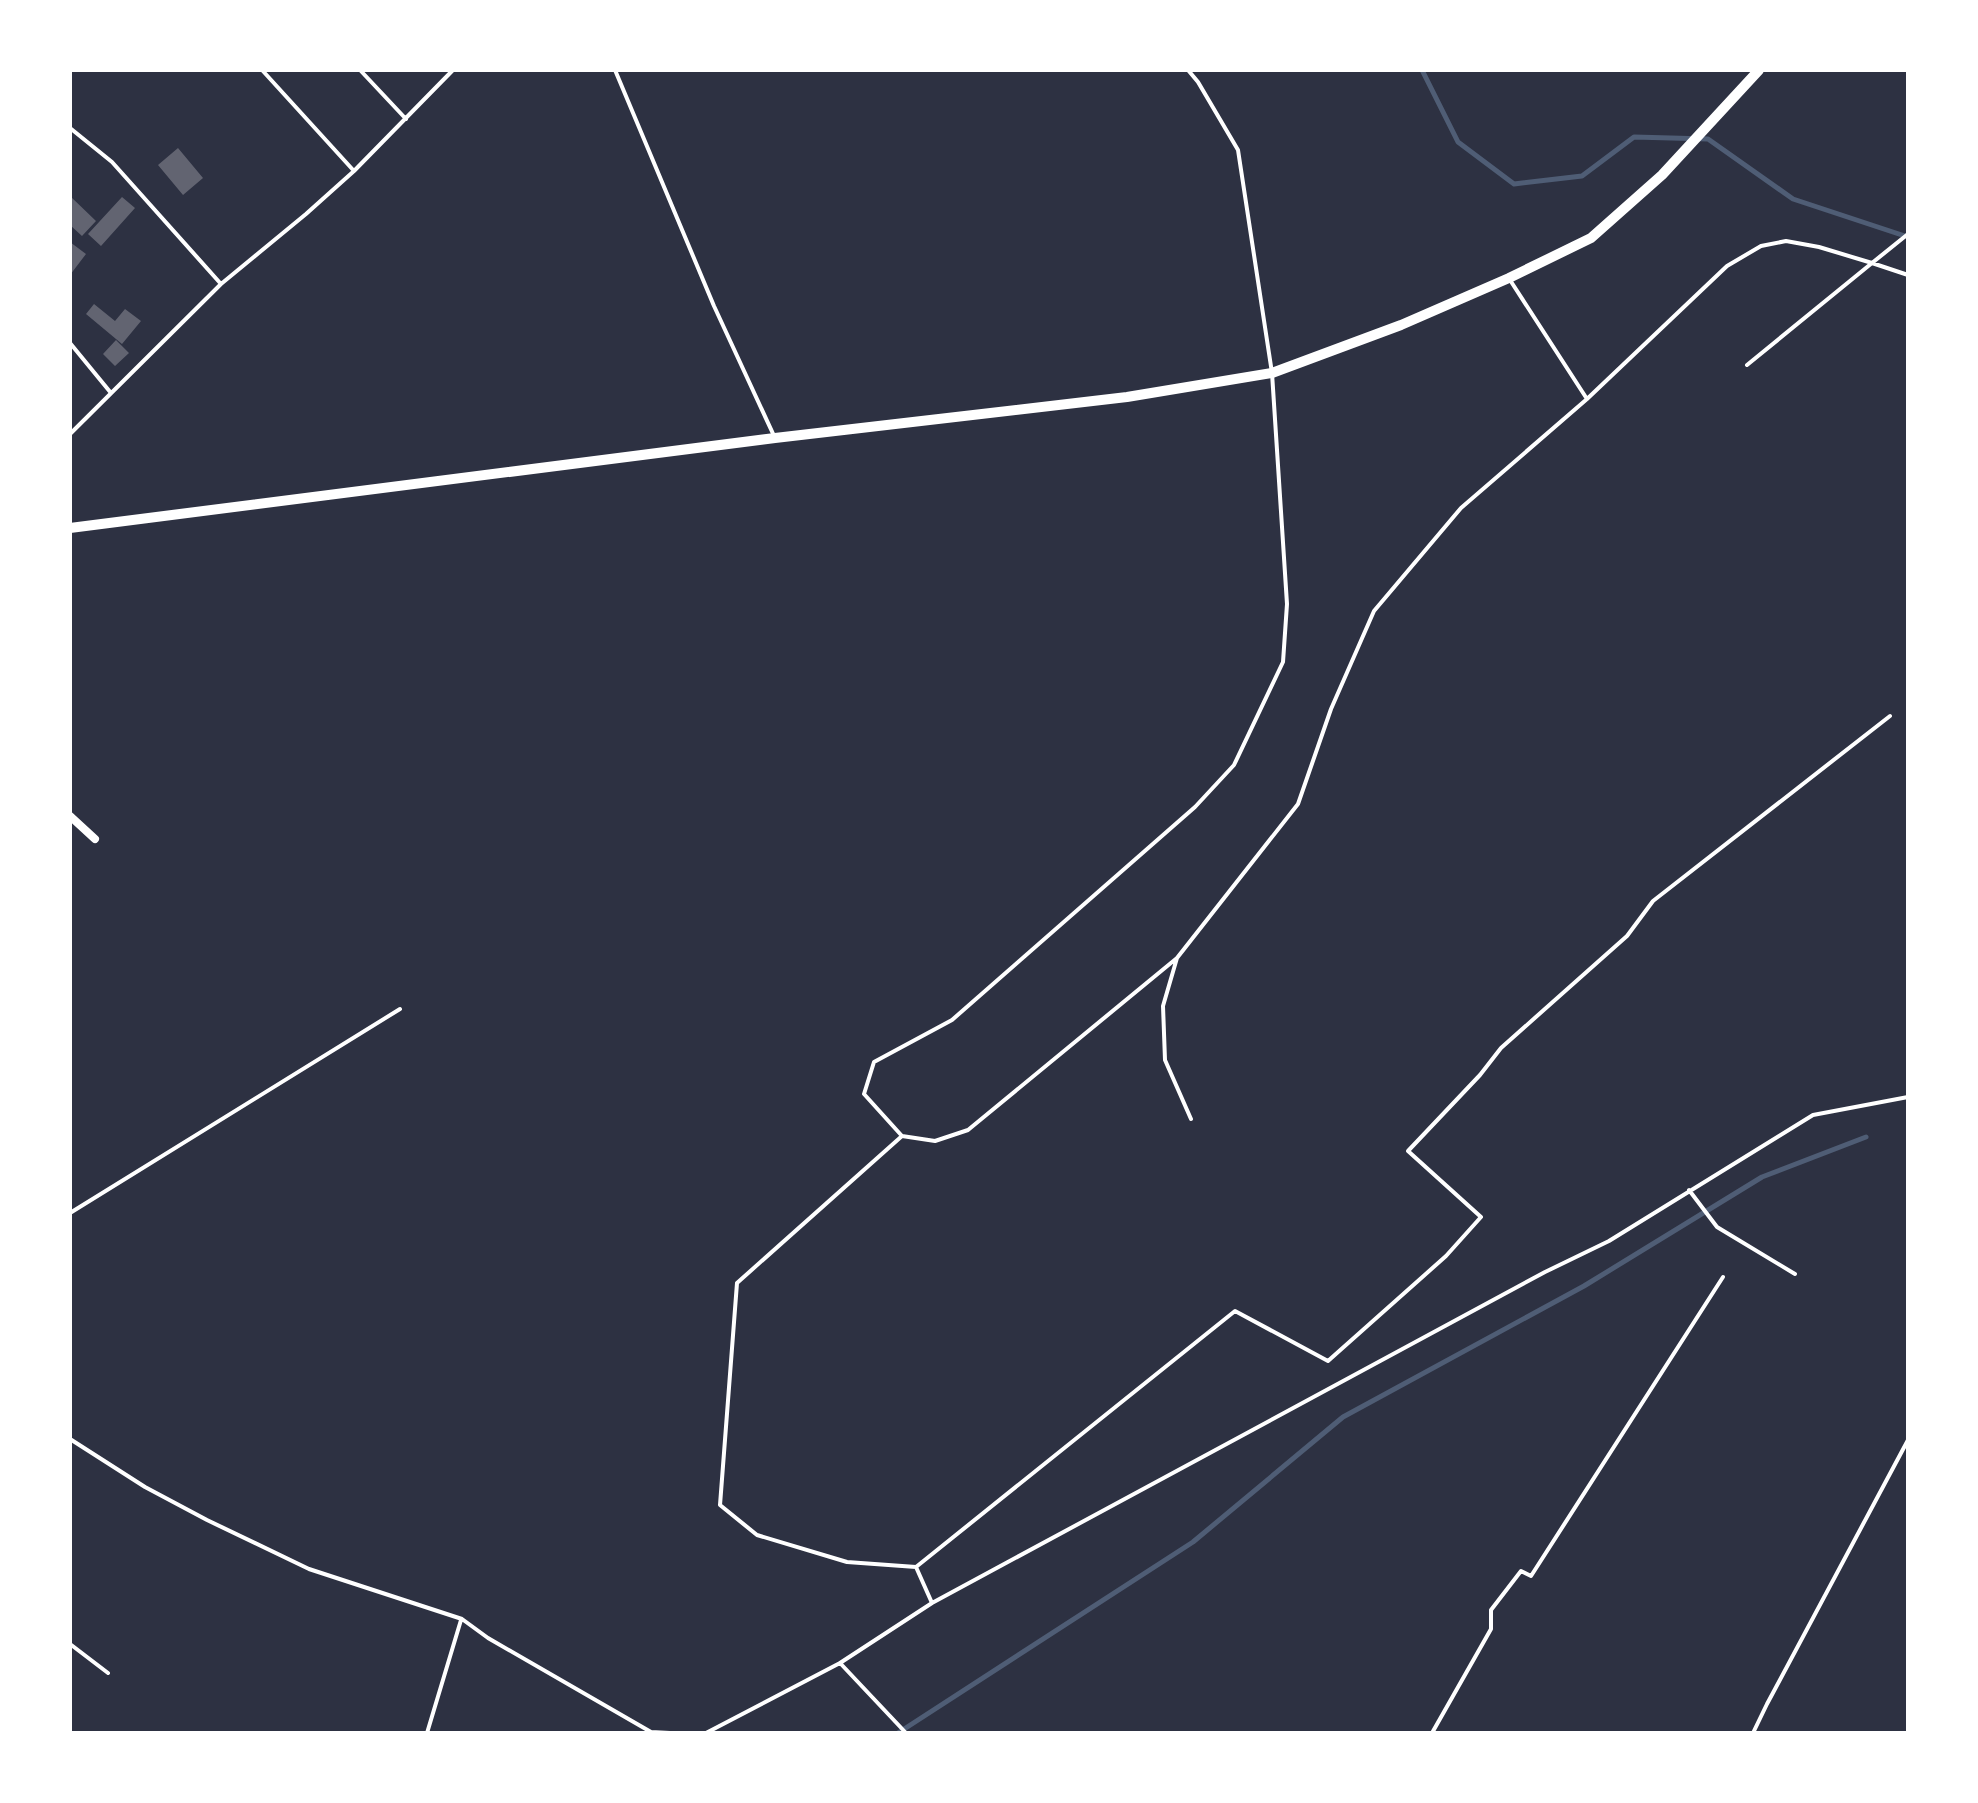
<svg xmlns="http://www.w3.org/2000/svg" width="1978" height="1803" font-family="'Fira Sans',sans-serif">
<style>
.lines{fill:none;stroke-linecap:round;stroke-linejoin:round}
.stream{stroke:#4f5d75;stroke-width:5}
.building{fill:#626471}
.service{stroke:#fff;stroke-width:4}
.minor{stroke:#fff;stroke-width:8}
.tertiary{stroke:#fff;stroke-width:10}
</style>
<rect width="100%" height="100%" fill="#2d3142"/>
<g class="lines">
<path class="stream" d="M1422,70L1458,142L1514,184L1582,176L1634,137L1708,139L1793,199L1908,237
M898,1733L1193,1542L1343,1417L1584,1286L1762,1177L1866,1137"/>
</g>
<path class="building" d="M178,148L203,178L183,195L158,165Z
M70,196L96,221L82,236L70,225Z
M122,197L135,208L101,246L88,234Z
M70,242L86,254L70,275Z
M94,304L115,321L125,309L141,321L122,344L86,314Z
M116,340L129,353L115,366L103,354Z"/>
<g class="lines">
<path class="service" d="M262,70L354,171
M360,70L406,119
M615,70L714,306L775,438
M70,128L112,162L221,284
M1510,280L1587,399
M70,343L111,393
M1747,365L1872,263L1908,275
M70,434L221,284L306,214L354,171L453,70
M1177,958L968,1130L935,1141L902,1136L864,1094L874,1062L952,1020L1195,807L1234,765L1283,662L1287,604L1272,373L1238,150L1198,82L1188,70
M1191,1119L1165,1060L1163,1006L1177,958L1298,804L1331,709L1374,611L1461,508L1587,399L1727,266L1761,246L1786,241L1819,247L1872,263L1908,234
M902,1136L737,1283L720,1505L757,1535L847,1562L916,1567L932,1603
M1689,1190L1717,1227L1795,1274
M70,1213L400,1009
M70,1439L145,1487L207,1520L309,1569L462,1619L488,1638L651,1732L670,1733
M916,1567L1235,1311L1328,1361L1446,1256L1481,1217L1408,1151L1480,1075L1501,1048L1627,936L1653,901L1890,716
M70,1644L108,1673
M840,1663L932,1603L1545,1272L1609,1241L1813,1115L1908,1097
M427,1733L461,1620
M706,1733L840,1663L906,1733
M1432,1733L1491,1629V1610L1521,1571L1531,1576L1723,1277
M1753,1733L1767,1704L1908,1440"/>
<path class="minor" d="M70,816L95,839"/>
<path class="tertiary" d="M70,528L775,438L1127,397L1272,373L1401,325L1509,278L1591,238L1662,175L1759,70"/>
</g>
<rect width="1978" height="1803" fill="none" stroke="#ffffff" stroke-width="144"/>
</svg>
